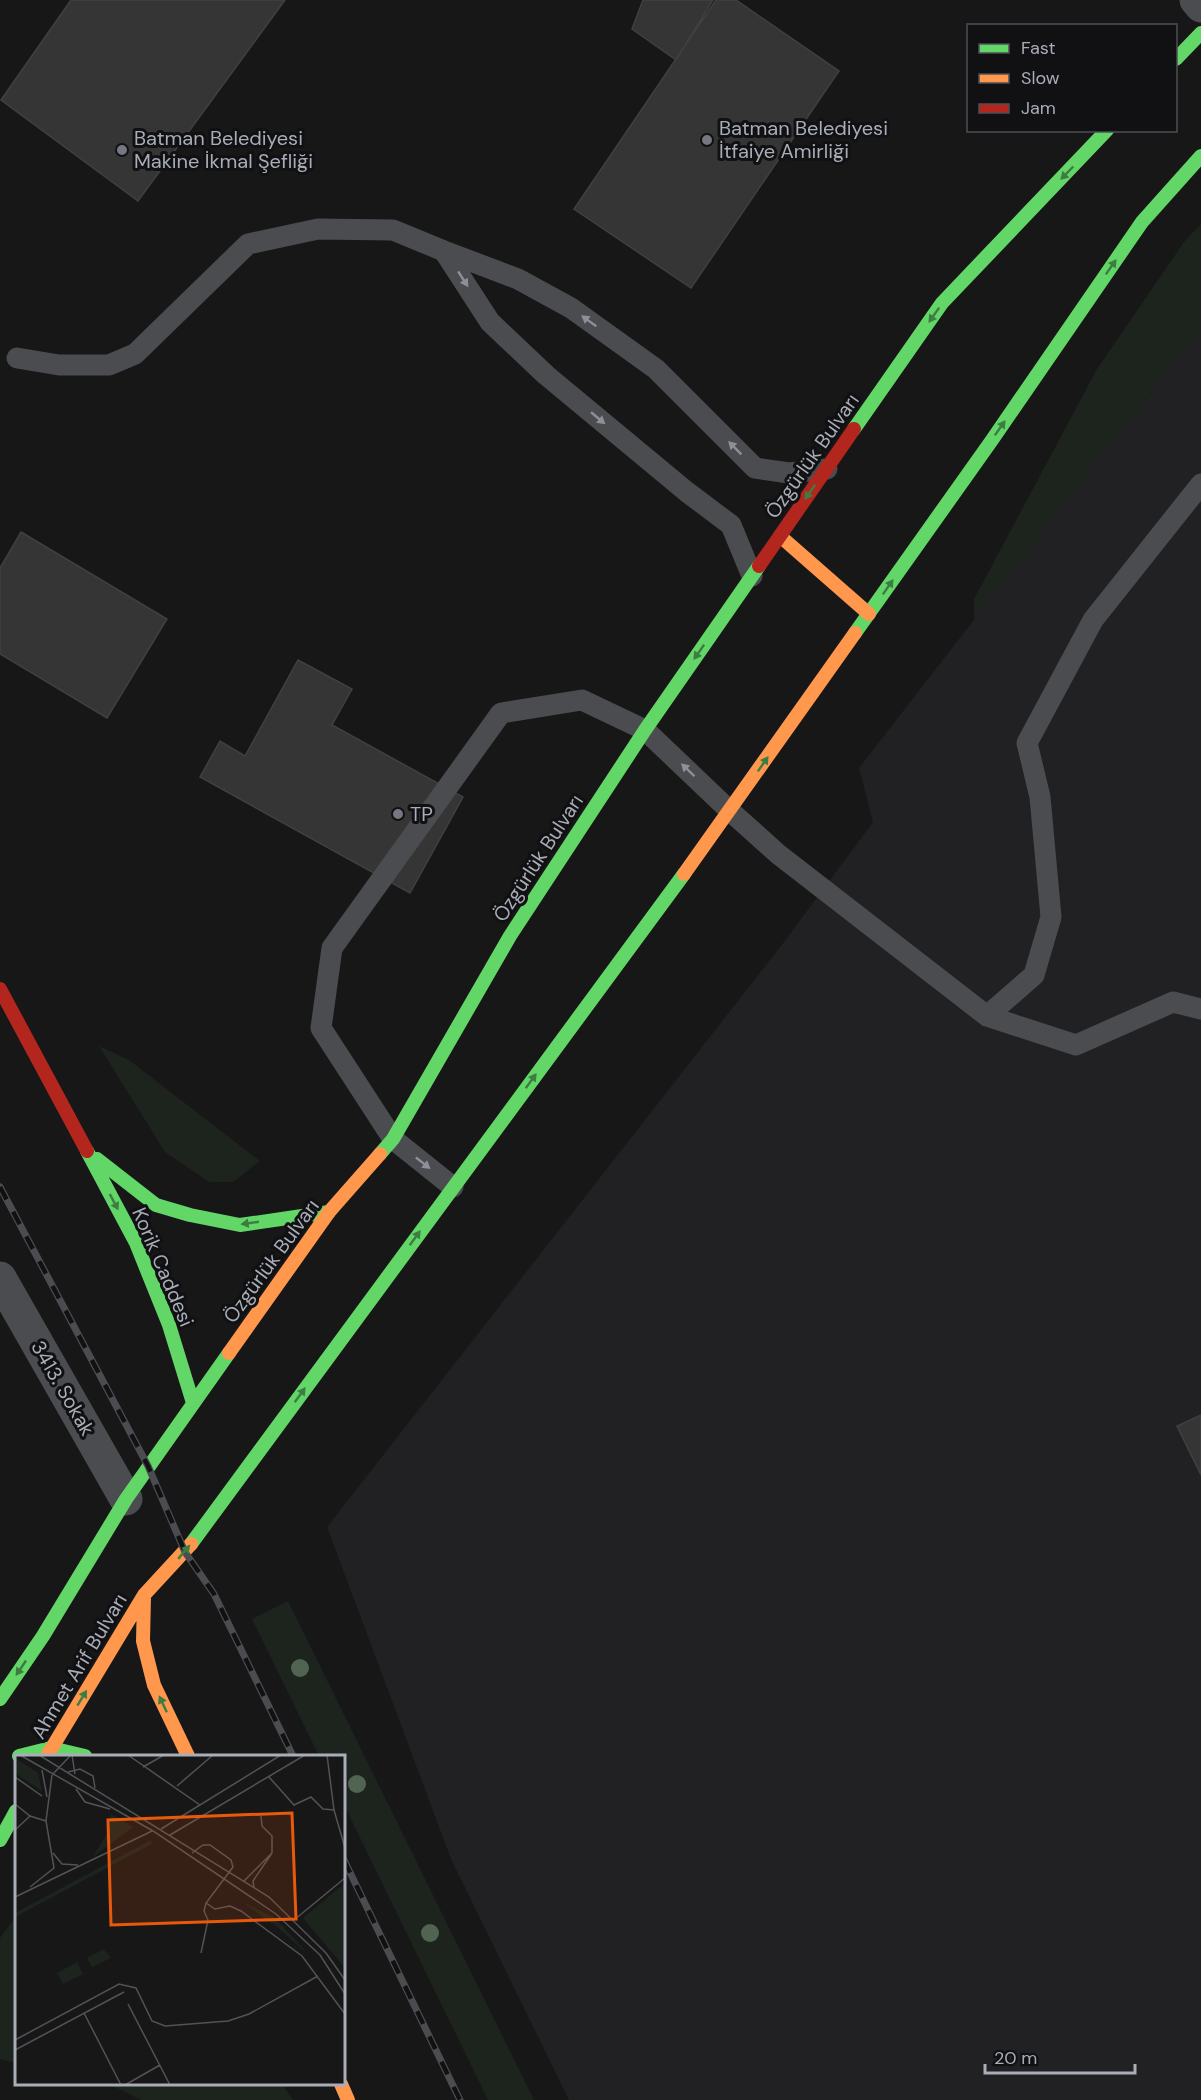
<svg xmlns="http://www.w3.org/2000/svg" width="1201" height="2100" font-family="'DM Sans',sans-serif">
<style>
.built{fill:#212123}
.green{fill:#1d241e}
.building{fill:#353536;stroke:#3f4043;stroke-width:1.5}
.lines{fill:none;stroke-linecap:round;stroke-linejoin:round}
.lane{stroke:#4b4c50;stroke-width:21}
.street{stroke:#4b4c50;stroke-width:33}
.fast{stroke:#63d668;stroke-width:14}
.slow{stroke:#ff974d;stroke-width:14}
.jam{stroke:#b3261e;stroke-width:14}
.rail-casing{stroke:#4b4c4f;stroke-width:7}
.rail{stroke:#111113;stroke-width:4.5;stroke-dasharray:14;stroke-linecap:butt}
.tree{fill:#506451}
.oneway{fill:#3e7d42}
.oneway2{fill:#8c9099}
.poi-dot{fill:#757880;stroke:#111113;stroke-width:2}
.labels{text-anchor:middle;stroke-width:6;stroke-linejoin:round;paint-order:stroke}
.poi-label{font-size:20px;fill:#a8adb8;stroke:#111113;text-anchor:start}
.street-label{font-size:20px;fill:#a8adb8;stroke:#111113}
.inset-road{fill:none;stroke:#515357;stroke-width:1.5}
.view{fill:#e8590c;fill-opacity:0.15;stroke:#e8590c;stroke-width:3}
.inset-edge{fill:none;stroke:#a8adb8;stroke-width:3}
</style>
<rect width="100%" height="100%" fill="#171717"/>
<path class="built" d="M1201,327V2100H569L451,1859L327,1527L784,942L873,822L859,768Z"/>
<path class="green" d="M1201,224V327L974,620V599L1097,369L1184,242Z
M99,1046L129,1060L260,1161L233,1182H209L165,1152Z
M288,1601L534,2100H488L344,1805V1756H319L252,1619Z
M16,1916V2063L0,2059V1938Z
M100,2084H282L293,2100H141L115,2087Z"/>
<path class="building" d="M71,0H285L138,201L1,100Z
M643,0H713L676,60L632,29Z
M716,0H736L839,71L691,288L574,209Z
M21,532L167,619L107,718L0,654V568Z
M298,660L352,689L332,725L463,797L410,893L200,777L220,741L245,756Z
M1201,1415V1475L1177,1426Z"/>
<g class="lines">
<path class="lane" d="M17,358L59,365H109L135,354L248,244L318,229L393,230L444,251
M752,576L731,525L687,492L546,375L490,322L444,251L518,279L571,308L656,369L755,468L789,473L827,469
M987,1016L1034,975L1051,917L1040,797L1027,743L1093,620L1201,484
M453,1187L393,1139L321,1028L332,948L501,713L582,700L645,730L730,811L778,854L987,1016L1076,1045L1173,1002L1201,1009"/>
<path class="street" d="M1196,0L1201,6
M0,1278L126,1499"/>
<path class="fast" d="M1176,59L1201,33
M854,429L942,303L1107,130
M855,633L992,440L1142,222L1201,156
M87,1151L136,1243L169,1325L193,1403
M380,1154L393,1139L510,936L645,730L759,566
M97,1159L156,1205L190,1215L240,1225L329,1212
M191,1544L684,874
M0,1699L43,1636L126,1499L229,1353
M19,1756L51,1748L85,1756
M0,1840L16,1811"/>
<path class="slow" d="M780,536L869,614
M684,874L855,633
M229,1353L329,1212L380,1154
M144,1597L143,1641L154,1685L188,1756
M47,1756L144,1595L191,1544
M341,2084L348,2100"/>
<path class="jam" d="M759,566L854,429
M0,989L87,1151"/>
<g class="rail-casing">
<path id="rail" d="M0,1187L148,1466L185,1552L214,1594L293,1756
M344,1860L460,2100"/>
</g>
<use href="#rail" class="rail"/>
</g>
<g class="tree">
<circle cx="300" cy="1668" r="9"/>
<circle cx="357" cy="1784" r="9"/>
<circle cx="430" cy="1933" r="9"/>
</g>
<defs><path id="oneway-solid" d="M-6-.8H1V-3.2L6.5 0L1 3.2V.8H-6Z" transform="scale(1.5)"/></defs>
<g class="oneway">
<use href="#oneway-solid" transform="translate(1067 173) rotate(134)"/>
<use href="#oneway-solid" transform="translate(1111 267) rotate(-55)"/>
<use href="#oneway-solid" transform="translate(934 315) rotate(125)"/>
<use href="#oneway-solid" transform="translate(1000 428) rotate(-55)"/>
<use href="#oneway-solid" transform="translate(810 492) rotate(125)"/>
<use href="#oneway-solid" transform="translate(888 587) rotate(-55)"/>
<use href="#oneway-solid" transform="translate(699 652) rotate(125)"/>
<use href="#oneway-solid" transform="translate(763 764) rotate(-55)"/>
<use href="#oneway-solid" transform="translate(531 1081) rotate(-54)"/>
<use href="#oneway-solid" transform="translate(114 1202) rotate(62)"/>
<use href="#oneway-solid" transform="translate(250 1223) rotate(172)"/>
<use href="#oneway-solid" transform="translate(415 1238) rotate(-54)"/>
<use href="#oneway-solid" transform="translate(300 1395) rotate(-54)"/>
<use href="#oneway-solid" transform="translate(184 1552) rotate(-50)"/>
<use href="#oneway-solid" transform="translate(21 1668) rotate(124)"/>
<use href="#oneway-solid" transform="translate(82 1698) rotate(-59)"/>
<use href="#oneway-solid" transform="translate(163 1704) rotate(-115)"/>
</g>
<g class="oneway2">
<use href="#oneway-solid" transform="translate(463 279) rotate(57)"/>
<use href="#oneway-solid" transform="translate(589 321) rotate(-144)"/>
<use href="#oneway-solid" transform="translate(598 418) rotate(40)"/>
<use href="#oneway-solid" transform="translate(735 448) rotate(-135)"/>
<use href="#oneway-solid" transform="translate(688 770) rotate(-136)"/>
<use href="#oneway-solid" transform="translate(423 1163) rotate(38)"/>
</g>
<g class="poi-dot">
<circle cx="707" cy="140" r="6"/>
<circle cx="122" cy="150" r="6"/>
<circle cx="398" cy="814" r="6"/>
</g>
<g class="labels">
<g class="poi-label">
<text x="719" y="135">Batman Belediyesi<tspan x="719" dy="23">İtfaiye Amirliği</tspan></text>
<text x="134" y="145">Batman Belediyesi<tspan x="134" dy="23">Makine İkmal Şefliği</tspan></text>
<text x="410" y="821">TP</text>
</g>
<g class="street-label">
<text transform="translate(812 456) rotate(-55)" y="7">Özgürlük Bulvarı</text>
<text transform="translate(538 858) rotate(-57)" y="7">Özgürlük Bulvarı</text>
<text transform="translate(271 1261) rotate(-54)" y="7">Özgürlük Bulvarı</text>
<text transform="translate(163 1267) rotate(67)" y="7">Korik Caddesi</text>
<text transform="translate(63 1388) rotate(60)" y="7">3413. Sokak</text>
<text transform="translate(79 1666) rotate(-59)" y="7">Ahmet Arif Bulvarı</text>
</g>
</g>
<g transform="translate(15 1755)">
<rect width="330" height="330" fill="#171717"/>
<path d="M0,3L23,18L27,36L0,18ZM96,59L118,72L78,102L94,75ZM136,85L137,89L0,162V158ZM330,128V213L288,163ZM226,146L260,163L294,200L262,172ZM89,194L96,203L77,212L72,203ZM62,207L68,219L48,229L42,218Z" fill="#1d241e"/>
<path class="inset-road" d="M5,0L138,76L261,159L305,200L330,239M24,0L254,142L311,198L330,225M57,0L60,19M113,0L185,50M312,0L319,55L330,93M128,12L149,0M27,15L32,42M53,17L65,14L78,21L80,33M37,20L56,0M0,22L27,41M254,22L279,50L296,42L308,54L319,55M162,31L198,0M61,34L70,47L95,54M0,49L15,61L31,66M246,61L247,71L257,81V98M146,74L266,0M0,75L15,61M155,80L290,0M38,98L47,109L63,110M177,98L188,90H195L216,105L218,112L191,148L189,156L193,165L186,198M229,126L257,98L238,126L239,132M15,132L39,113L31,66L37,20M0,142L137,76M191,148L200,154L215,151L226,156L287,201L330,259M279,165L330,123M113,249L155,330M69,258L106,330M0,285L104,229L121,233L137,266L150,271L213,266L234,259L303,221M0,295L109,237M110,330L145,310"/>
<path class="view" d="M277,58L281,164L96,170L93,65Z"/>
<rect width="330" height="330" class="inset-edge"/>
</g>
<rect x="967" y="24" width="210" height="108" fill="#111113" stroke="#4d4f55" stroke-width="1.5"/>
<rect x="979" y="44" width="30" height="9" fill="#63d668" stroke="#4d4f55" stroke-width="1.5"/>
<text x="1021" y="54" font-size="18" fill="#a8adb8">Fast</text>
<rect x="979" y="74" width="30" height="9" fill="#ff974d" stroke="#4d4f55" stroke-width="1.5"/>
<text x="1021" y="84" font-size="18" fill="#a8adb8">Slow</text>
<rect x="979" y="104" width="30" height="9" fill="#b3261e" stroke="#4d4f55" stroke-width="1.5"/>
<text x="1021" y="114" font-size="18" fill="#a8adb8">Jam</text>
<path d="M985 2064v9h150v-9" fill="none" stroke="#a8adb8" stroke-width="3"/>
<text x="994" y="2064" font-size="18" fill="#a8adb8" stroke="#111113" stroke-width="4.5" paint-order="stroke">20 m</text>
</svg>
